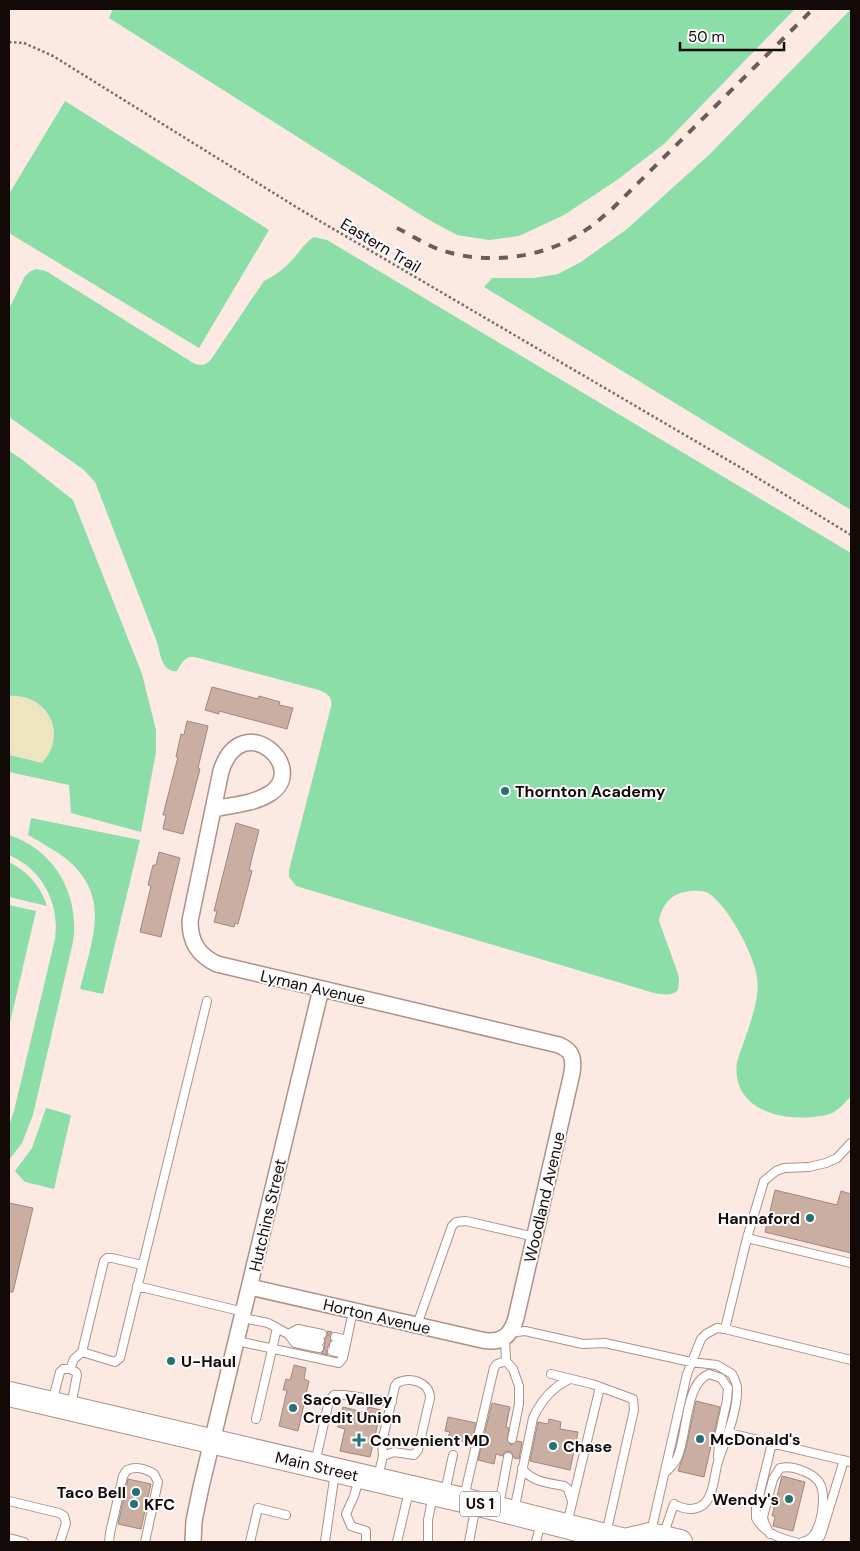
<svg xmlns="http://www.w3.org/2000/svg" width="860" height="1551" font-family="'DM Sans',sans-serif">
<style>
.green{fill:#8cdea9}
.sand{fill:#eee4bf}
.building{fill:#caaea2;stroke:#a2877c}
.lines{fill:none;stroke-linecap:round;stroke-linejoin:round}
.lane-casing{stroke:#ad9287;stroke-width:10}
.street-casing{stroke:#ad9287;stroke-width:18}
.primary-casing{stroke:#ad9287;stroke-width:26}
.path{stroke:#7c6f6a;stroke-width:2.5;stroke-dasharray:2.5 2.5;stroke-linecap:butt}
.lane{stroke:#fff;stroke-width:8}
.street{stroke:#fff;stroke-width:15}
.primary{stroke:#fff;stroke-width:24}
.rail{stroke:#6a5d59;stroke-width:4;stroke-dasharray:9 9;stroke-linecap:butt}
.poi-dot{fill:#267175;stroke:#fbfbfb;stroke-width:2}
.labels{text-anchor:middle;stroke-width:4;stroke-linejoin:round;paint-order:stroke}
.shield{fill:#fbfbfb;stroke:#595250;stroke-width:1}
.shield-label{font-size:15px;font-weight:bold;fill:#130a07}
.street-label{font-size:16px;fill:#130a07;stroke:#fbfbfb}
.poi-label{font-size:16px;font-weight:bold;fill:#130a07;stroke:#fbfbfb;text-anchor:start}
</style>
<rect width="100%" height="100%" fill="#fbe9e2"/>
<path class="green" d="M113,9H795L664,144L617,180L564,215L519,236L489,240L457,235L429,220L109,18Z
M851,9V510L484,287L492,278H534L558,274L581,262L627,229L710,154Z
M65,101L269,230L199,348L9,233V194Z
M314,237L327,240L851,553V1096C846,1101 841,1108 834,1112C828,1116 819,1116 812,1117C776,1121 731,1106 737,1062C744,1039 761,1002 757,978C755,956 727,904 708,893C700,889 685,891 678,894C667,898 660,911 659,921L676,968L679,978L678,990C671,997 663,994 654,993L296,886L289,877V870L331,707C333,697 327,693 319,690L195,657C185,655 182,663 177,671C162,673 160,653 157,642L95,482L84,470L9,417V309L25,276L31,271L36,269L46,271L195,364C204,366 206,365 212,358L264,281C276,275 285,268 294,258C301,250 305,243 314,237Z
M9,451L20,458L73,500L142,674L156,730V752L141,832L71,813L69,785L9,772Z
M31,818L140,840L103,994L80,989C92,938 113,896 64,857C53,849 40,842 28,835Z
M9,835C55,850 80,895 73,942L33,1115L22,1143L9,1160V1126L14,1111L55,939C60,903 42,869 9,855Z
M9,862C27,871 41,886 47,906L9,897Z
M9,905L36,911L9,1027Z
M46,1108L71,1115L54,1189L25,1182L15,1171L32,1148Z"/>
<path class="sand" d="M9,696C47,693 69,734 42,763L9,755Z"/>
<path class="building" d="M212,687L258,699L259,696L280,702L279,705L293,708L287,729L219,711V714L205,710Z
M187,721L208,726L198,768L200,769L183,834L163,829L166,815H163L178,757H176L181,734L184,735Z
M236,823L259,830L249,870L252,871L238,924L235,923L234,927L214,922L217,911H214Z
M159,852L180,858L161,937L140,932L151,886L148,885L153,865H156Z
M775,1190L837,1205L841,1191L851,1194V1253L765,1232Z
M9,1203L33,1208L13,1292H9Z
M327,1331L332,1332L330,1335L331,1341L326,1350L328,1355L321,1353L324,1350L325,1339L328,1335Z
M294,1365L306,1368L304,1379L309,1381L298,1431L279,1426L287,1390H283L286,1379L290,1380L291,1377Z
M696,1401L720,1407L704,1477L678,1471L686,1448Z
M492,1403L510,1407L506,1427L509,1428L507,1440L511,1445L517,1441L522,1442L519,1459L514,1458L512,1453L509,1451L504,1453L503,1456L496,1454L494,1464L478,1460Z
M343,1407L367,1413L368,1407L381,1410L370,1457L340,1451L345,1429L338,1427Z
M448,1417L476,1423L471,1443L448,1438L450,1432L445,1431Z
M549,1419L561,1422L560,1429L578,1432L570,1470L530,1461L538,1422L548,1424Z
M782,1476L805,1482L793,1531L773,1526L775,1516H772Z
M128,1479L151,1484L141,1529L118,1524Z"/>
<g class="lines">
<g class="lane-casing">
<path id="lane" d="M747,1238L851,1263
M137,1286L244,1312
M243,1318L268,1323L288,1334L320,1341
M417,1325L452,1226L456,1222L466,1221L535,1237
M725,1329L747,1238L764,1181L776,1171L784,1168L809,1167L826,1163L837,1158L851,1143
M509,1333L525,1331L583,1344L605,1343L691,1362L717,1365L732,1374C734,1378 737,1383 737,1388C738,1412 725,1440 718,1462C714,1475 714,1496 703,1505C693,1512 683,1509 674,1504L663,1536
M288,1334L295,1343L319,1348
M288,1334L298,1329L322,1334
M335,1337L347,1340
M505,1338L506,1361L513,1369L519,1386V1404L512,1439
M237,1341L339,1363L343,1358L353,1311
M334,1345L345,1347
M332,1351L344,1354
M82,1352L115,1362L120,1358L207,1001
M70,1369L74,1359L82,1352L104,1261L107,1258H112L142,1265
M551,1374L592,1384L633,1399L634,1410L606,1534
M52,1402L60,1372L63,1369H70L76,1372L77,1375L71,1406
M256,1419L277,1328
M729,1433L851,1462
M772,1443L756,1508V1518C764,1533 779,1538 795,1542
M315,1463L329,1401L334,1395H344L392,1402
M522,1468C531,1482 549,1483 564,1486L568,1489L572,1501
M667,1471C671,1467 676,1462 678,1456C687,1435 685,1383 709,1374L721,1378L728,1388L727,1400L720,1432L718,1457
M378,1477L383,1456L382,1442L395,1386L397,1383C410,1376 430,1382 430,1398L418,1450L414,1455L394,1452L383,1456
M359,1479L354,1496L346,1514L351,1526L366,1531V1542
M445,1492L453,1455
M464,1497L494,1368L497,1364L506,1361
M9,1501L59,1513L64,1516L66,1523L60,1542
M499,1506L508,1457
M514,1511L533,1418C541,1401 552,1387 570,1379
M567,1524L600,1387
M651,1532L687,1374L701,1339L706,1334L717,1328L725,1329L851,1360
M770,1534L764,1522L763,1517L773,1479L780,1468C788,1466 796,1468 803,1471C809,1473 815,1477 819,1482C827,1494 822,1526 812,1537C809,1540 806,1541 802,1542
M9,1538L24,1542
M109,1542L110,1533L123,1476L127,1470C136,1466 146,1469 154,1474L158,1482L145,1542
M250,1542L258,1508L286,1515
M325,1542L335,1472
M397,1542L409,1491
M428,1542V1520L433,1495
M469,1542L476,1505
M536,1542L541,1522
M812,1542L820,1537L822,1532L844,1460"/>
</g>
<g class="street-casing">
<path id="street" d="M214,809C231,805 253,804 269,794C311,769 242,706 221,771L190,921C190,942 198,955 217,964L559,1045C573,1051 574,1059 572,1073L516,1318C511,1336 501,1344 482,1340L250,1287
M193,1542L194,1521L201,1487L321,989"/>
</g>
<g class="primary-casing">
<path id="primary" d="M9,1394L463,1500L625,1541L650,1535L680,1542"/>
</g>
<path class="path" d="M9,42L24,43L53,56L301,210L743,469L851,535"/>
<use href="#lane" class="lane"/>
<use href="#street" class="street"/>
<use href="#primary" class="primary"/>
<path class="rail" d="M397,228C411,235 426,245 441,250C488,266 547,258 587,229C596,224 603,216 611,210L813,9"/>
</g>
<g class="poi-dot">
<circle cx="505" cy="791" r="5"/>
<circle cx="810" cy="1218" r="5"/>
<circle cx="171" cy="1361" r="5"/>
<circle cx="293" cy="1408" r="5"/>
<circle cx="700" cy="1439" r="5"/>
<path d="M356.5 1432.5h5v5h5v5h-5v5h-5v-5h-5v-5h5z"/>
<circle cx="553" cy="1446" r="5"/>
<circle cx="136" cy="1492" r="5"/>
<circle cx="789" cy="1499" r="5"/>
<circle cx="134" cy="1504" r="5"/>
</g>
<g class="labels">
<rect class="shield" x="460" y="1491.5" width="40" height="25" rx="4"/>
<g class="shield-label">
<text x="480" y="1509">US 1</text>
</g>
<g class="street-label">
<text transform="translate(381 245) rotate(31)" y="6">Eastern Trail</text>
<text transform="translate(313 987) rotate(13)" y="6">Lyman Avenue</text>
<text transform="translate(544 1197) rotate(-77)" y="6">Woodland Avenue</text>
<text transform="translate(267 1215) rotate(-77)" y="6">Hutchins Street</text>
<text transform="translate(377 1316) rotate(13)" y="6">Horton Avenue</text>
<text transform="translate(317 1466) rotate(13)" y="6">Main Street</text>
</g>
<g class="poi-label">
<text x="515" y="797">Thornton Academy</text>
<text x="800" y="1224" text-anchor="end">Hannaford</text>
<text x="181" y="1367">U-Haul</text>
<text x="303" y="1405">Saco Valley<tspan x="303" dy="18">Credit Union</tspan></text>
<text x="710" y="1445">McDonald's</text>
<text x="370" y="1446">Convenient MD</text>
<text x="563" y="1452">Chase</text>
<text x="126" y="1498" text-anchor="end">Taco Bell</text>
<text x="779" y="1505" text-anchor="end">Wendy's</text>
<text x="144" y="1510">KFC</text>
</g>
</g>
<rect width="860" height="1551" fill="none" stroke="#130a07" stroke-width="20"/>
<path d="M680 42v8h104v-8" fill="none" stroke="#130a07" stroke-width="2.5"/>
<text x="688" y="42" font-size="15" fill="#130a07" stroke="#fbfbfb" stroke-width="4" paint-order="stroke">50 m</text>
</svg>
